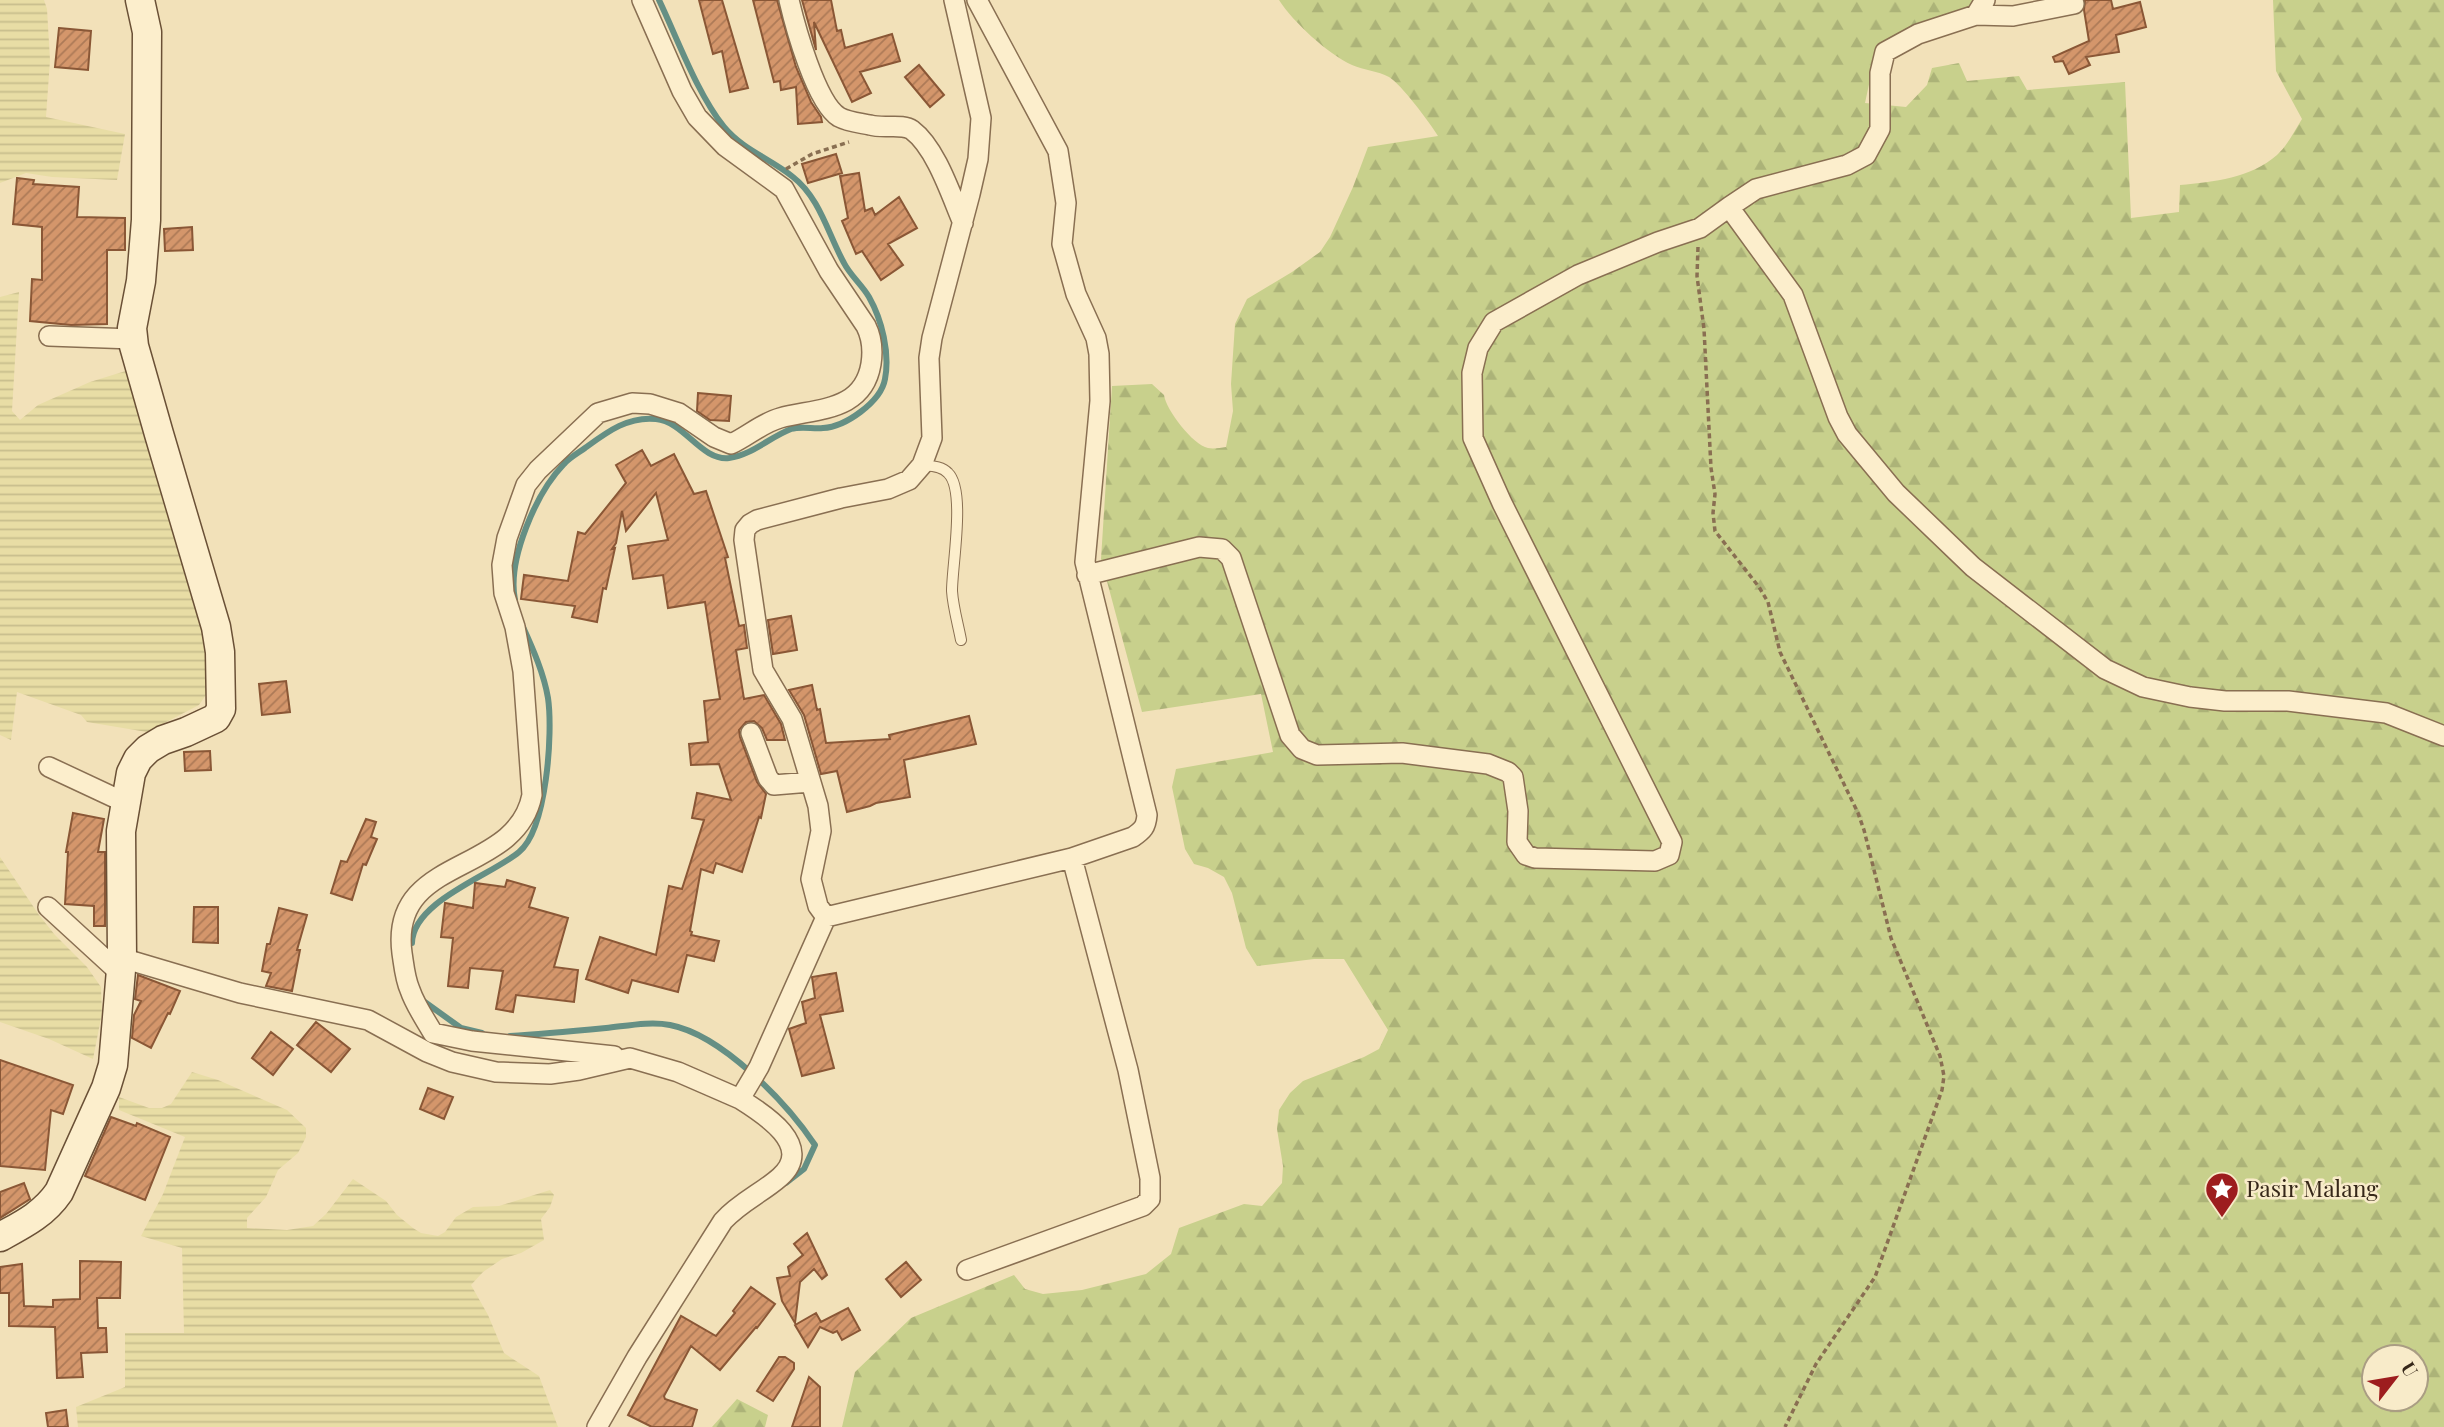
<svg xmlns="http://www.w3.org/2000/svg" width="2444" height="1427" font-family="'Playfair Display',serif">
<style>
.farmland{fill:url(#farmland-rules)}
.forest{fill:url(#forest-firs);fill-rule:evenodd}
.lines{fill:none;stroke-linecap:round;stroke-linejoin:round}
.stream{stroke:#658f84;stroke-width:6}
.building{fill:url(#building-hatch);stroke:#8a5736;stroke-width:2}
.lane-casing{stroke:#896f52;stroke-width:12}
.street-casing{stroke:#896f52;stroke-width:22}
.secondary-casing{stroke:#6a5036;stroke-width:31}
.path{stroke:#896f52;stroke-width:3.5;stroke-dasharray:5 3.5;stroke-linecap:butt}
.lane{stroke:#fceecc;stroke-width:10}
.street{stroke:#fceecc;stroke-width:19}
.secondary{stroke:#fceecc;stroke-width:28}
.labels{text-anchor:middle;stroke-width:5;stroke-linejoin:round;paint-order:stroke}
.poi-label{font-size:23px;fill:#362719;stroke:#f8ebc9;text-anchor:start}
</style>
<defs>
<pattern id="farmland-rules" width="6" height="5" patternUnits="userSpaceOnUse" patternTransform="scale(1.75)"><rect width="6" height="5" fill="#e8dda5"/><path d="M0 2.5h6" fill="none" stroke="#c8be8d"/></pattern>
<pattern id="forest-firs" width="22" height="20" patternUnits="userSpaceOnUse" patternTransform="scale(1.75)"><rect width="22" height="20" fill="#c8d08c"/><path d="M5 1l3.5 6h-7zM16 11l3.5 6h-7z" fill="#acb378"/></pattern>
<pattern id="building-hatch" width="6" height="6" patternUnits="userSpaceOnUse" patternTransform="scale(1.75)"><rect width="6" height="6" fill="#d4966b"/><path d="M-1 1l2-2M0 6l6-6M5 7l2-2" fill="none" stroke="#ad7a57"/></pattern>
</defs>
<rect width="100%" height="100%" fill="#f2e1b9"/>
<path class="farmland" d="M0,0H44L47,9L50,60L46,117L125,134L117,180L52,177L26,173L0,183Z
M19,292L12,411L20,420L38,405L90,382L132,369L180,557L210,636L212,686L199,705L147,732L87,722L81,715L17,692L11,740L0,735V297Z
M0,857L39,915L55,935L87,967L101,987L102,1013L93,1059L49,1039L0,1022Z
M192,1072L218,1080L287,1110L306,1128V1137L298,1153L278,1170L266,1197L247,1218V1228L287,1230L313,1226L326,1214L353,1179L386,1201L397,1215L413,1228L421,1233L438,1236L445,1232L456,1217L473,1207L499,1206L550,1190L554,1195L550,1207L541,1219L544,1240L521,1253L502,1259L483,1272L471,1285L488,1315L504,1353L539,1376L558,1427H78L76,1407L125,1387V1333H184L182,1248L141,1236L163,1194L185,1137L119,1110V1097L149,1108H162L171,1104Z"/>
<path class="forest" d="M1279,0H1975L1971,8C1938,18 1905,26 1877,47L1865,103L1906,107L1927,85L1932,68L1959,63L1967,81L2019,76L2027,90L2125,82L2131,218L2179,212L2180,185C2214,182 2251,178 2277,155C2287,146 2295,130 2302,119L2276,71L2273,0H2444V1427H842L855,1372L911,1318L1014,1275L1025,1289L1043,1294L1082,1290L1146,1274L1171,1254L1179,1228L1244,1204L1262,1206L1282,1183L1283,1166L1277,1129L1279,1110L1290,1093L1303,1081L1364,1057L1379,1049L1388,1030L1344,959H1314L1257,966L1246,948L1232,893L1224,877L1208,868L1194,864L1185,849L1172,787L1176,769L1273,752L1261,694L1142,712L1101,559L1112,386L1152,384L1164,395C1166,410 1193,445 1208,448C1213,449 1220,448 1226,447L1233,411L1231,384L1235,324L1247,299L1292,272L1320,252L1330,237L1353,187L1368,147L1438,136C1430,123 1401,84 1389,77C1378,71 1364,70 1352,65C1328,54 1293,22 1279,0ZM2374,1357H2416V1399H2374Z
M737,1399L768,1415L765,1427H712Z"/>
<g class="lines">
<path class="stream" d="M515,600C507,560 536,493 564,464C569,458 578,453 585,448C607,432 628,416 656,419C685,422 701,461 729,458C752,455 770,437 791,429C801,426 813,429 823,428C845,427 881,402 885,379C890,353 882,320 869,297C862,285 850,275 844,263C828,234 820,198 793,177C771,159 743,150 724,127C697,93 678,40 659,0
M412,943C413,901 492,875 519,852C547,829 553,732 548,698C544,674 533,649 523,627
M422,1000L461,1028L482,1033
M510,1036C542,1034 574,1031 606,1028C626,1026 650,1021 670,1025C722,1035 786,1102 815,1145L804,1169L786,1183"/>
</g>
<path class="building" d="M699,0H722L748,88L730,92L722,51L713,54Z
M753,0H777L796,67L811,102L821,117L822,122L798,124L796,87L781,90L780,81L774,82Z
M802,0H831L837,31L841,30L845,48L892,34L900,61L860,72L871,93L852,102L814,22L816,50Z
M2085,0H2111L2113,9L2140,2L2146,27L2116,35L2119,52L2086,57L2090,65L2069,74L2063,61L2055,62L2053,57L2089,41L2084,10Z
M59,28L91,31L88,70L55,67Z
M919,65L944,95L930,107L905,77Z
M836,154L842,173L808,183L802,164Z
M859,173L865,211L872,208L875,215L899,197L917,228L888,244L903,265L881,280L862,251L856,254L842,221L848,218L840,176Z
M17,178L34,180L33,184L79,187L77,217L125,218V250H107V324L71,325L30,321L32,279L42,280V227L13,224Z
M192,227L193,250L165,251L164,229Z
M698,393L731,396L729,421L710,420L697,411Z
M642,450L651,466L674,454L694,494L706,491L728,557L725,558L739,626L744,625L747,648L736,650L744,699L764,695L781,724L785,740H767L762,728L754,721L746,722L739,730L740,737L757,782L766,794L761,818L759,817L742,872L716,863L713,873L701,869L690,931L692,932L691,935L719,941L714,961L687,955L678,992L632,980L628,993L586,979L600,937L656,955L669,886L682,889L704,820L692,818L697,793L731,800L719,764L691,765L689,744L708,742L704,701L720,699L705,602L668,608L663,575L633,579L628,546L668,540L656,493L626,531L622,511L616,543L612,549L615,548L606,589L603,588L597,622L572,617L575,606L521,599L524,575L568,581L578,532L585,534L626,483L616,465Z
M791,616L797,650L773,654L768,620Z
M286,681L290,712L262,715L259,684Z
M812,685L817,710L820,709L826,743L890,739L889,735L969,716L976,744L904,760L910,797L876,803L870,806L847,812L837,771L821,774L804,715L789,690Z
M210,751L211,770L185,771L184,752Z
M73,813L104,819L98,852H105V926H94V906L65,904L68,852H66Z
M366,819L376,822L371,837L377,839L366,865L363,864L352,900L331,893L341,861L347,862Z
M507,880L535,888L529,907L568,918L554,967L578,970L574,1002L516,995L513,1012L496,1009L503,971L470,968L468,988L448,986L453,938L441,937L445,903L473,908L475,883L505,887Z
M194,907H218V943L193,942Z
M279,908L307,915L297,950H300L292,991L266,986L271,973L262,971L267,944H270Z
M836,973L843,1011L820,1015L834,1068L802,1076L789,1029L806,1023L802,1002L815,998L812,977Z
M138,975L180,991L170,1014L168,1013L151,1048L132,1038L134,1015L141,1001L135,999Z
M316,1022L350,1049L331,1072L297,1045Z
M271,1032L293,1049L273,1075L252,1058Z
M0,1060L73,1085L63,1114L51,1110L45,1170L0,1166Z
M428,1088L453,1097L444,1119L420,1109Z
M111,1117L136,1126L137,1123L170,1137L145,1200L85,1176Z
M24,1183L30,1199L0,1218V1192Z
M807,1233L827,1275L822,1279L814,1269L800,1282L795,1323L782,1301L777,1278L790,1276L788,1267L803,1255L794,1244Z
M80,1261L121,1262L120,1298H97L98,1328H106L107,1352L81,1353L83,1377L57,1378L55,1327L9,1326V1293H0V1267L22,1264L24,1306L53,1307V1300L80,1299Z
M906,1262L921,1280L901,1297L886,1279Z
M751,1287L775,1304L757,1328L756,1327L720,1370L691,1346L664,1396L665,1399L697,1410L692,1427H652L628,1415L681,1316L716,1336L735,1313L733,1311Z
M848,1308L860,1330L842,1340L837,1331L833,1333L820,1327L808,1347L795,1325L816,1313L821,1322Z
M779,1357H785L794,1363V1369L773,1401L757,1391Z
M809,1377L820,1387V1427H792Z
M66,1410L68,1427H48L46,1413Z"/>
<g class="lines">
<g class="lane-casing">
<path id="lane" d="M922,465C931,466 942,466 948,473C966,490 952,565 952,591C953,607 958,624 961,640"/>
</g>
<g class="street-casing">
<path id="street" d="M789,0C795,26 816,103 839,117C848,122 861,123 870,125C884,129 902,123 912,130C936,148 951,195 963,223
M1985,0L1976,15L1918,34L1885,52L1880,73V129L1866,155L1847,165L1756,189L1729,207L1793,295L1838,417L1847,434L1896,493L1973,567L2105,669L2143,687L2190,697L2225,701H2288L2386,713L2444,736
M1976,15L2013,16L2074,4
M49,336L133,339
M1087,575L1199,547L1222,549L1231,558L1290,735L1302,749L1317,755L1402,753L1488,764L1508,772L1513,777L1518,811L1517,842L1526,855L1535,858L1655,861L1669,855L1672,842L1502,503L1473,438L1472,373L1478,348L1494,322L1578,275L1658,242L1700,228L1729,207
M751,733L768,778L774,785L810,782
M49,767L126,803
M48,907L120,973
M826,917L1072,858L1133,837C1143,830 1146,827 1147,815L1085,562L1100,401L1099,354L1096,338L1076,294L1062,244L1066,203L1058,151L977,0
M122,958L240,993L368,1020L427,1052L452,1062L496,1072L550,1074L579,1070L630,1058L678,1072L740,1099L759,1067L826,917L818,906L811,879L821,831L818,806L792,719L763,670L744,540L745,530L750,524L757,520L841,498L888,489L909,480L922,465L932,438L929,358L932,338L970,194L978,159L981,118L954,0
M614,1056L472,1041L433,1033C425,1019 415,1005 410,990C405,979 404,966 402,953C389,854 516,877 532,795L523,671L515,627L504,593L502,565L507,538L526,485L538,470L598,413L632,403L650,404L679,413L714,437L731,444C748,436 762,423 780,418C817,408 863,412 871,364C873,351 872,338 866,326L829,271L784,189L725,146L697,117L682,91L642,0
M967,1270L1143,1206L1150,1199V1178L1128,1070L1072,858
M597,1427L637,1357L723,1221C740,1202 762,1193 780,1177C815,1146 764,1114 740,1099"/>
</g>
<g class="secondary-casing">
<path id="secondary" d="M0,1237C24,1224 44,1214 59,1192L106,1088L113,1065L122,958L121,831L131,773L138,759L148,749L163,740L186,732L216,718L221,709L220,652L216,627L159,434L134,346L132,328L141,281L146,220L147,32L140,0"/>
</g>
<path class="path" d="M786,169L812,154L849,142
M1698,247L1697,276L1704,329L1711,468L1715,494L1713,513L1715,531L1759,587L1768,602L1780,652L1858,813L1864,830L1891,938L1940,1056L1944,1076L1942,1090L1875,1277L1816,1364L1785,1427"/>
<use href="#lane" class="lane"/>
<use href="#street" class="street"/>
<use href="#secondary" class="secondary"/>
</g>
<defs>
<g id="sight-pin" transform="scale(1.75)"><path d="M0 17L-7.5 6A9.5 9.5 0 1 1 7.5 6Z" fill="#9d1d1e" stroke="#f8ebc9"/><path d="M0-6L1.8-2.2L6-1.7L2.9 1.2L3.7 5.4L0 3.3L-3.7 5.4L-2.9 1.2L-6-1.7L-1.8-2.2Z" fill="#fff"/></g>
</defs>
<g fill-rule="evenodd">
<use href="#sight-pin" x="2222" y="1189"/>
</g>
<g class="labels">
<g class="poi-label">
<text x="2246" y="1197">Pasir Malang</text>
</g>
</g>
<g transform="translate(2395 1378) rotate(59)"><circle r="33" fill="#f8ebc9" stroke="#aa9d83" stroke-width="2"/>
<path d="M0-5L12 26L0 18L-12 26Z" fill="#9d1d1e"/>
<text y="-10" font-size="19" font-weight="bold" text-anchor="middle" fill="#362719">U</text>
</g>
</svg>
